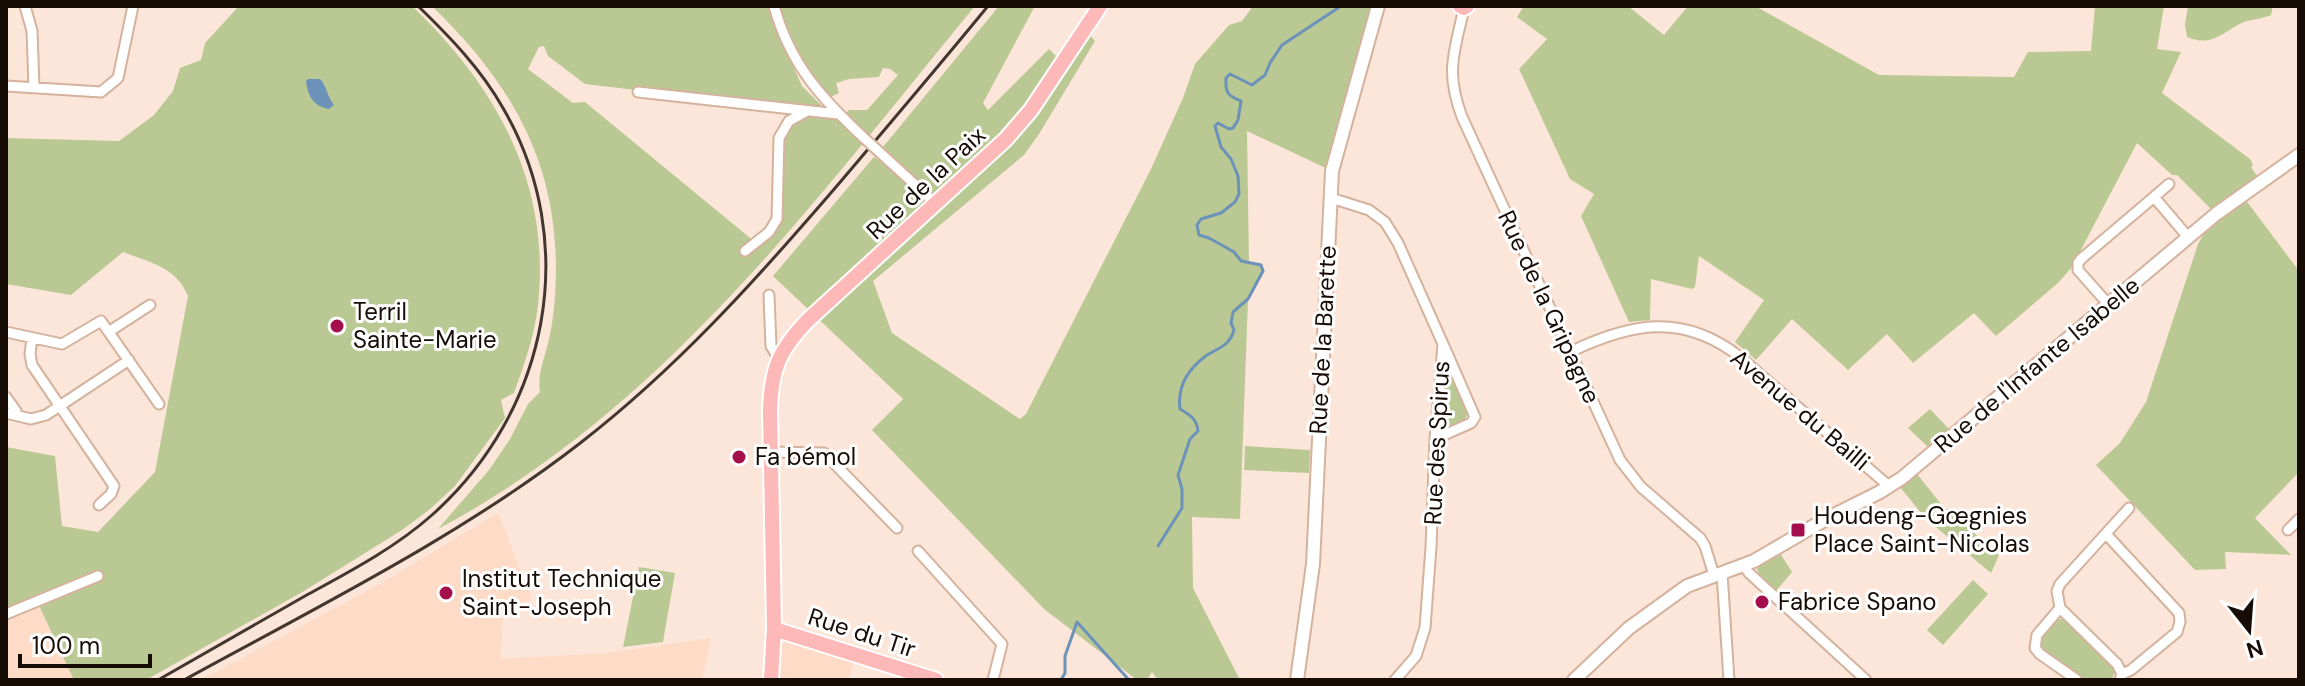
<svg xmlns="http://www.w3.org/2000/svg" width="2305" height="686" font-family="'DM Sans',sans-serif">
<style>
.built{fill:#fddbc6}
.green{fill:#bac994}
.water{fill:#6c92ba}
.lines{fill:none;stroke-linecap:round;stroke-linejoin:round}
.stream{stroke:#6c92ba;stroke-width:3}
.street-casing{stroke:#d4b29d;stroke-width:13}
.secondary-casing{stroke:#d4b29d;stroke-width:16}
.primary-casing{stroke:#fff;stroke-width:18}
.street{stroke:#fff;stroke-width:9}
.secondary{stroke:#fff;stroke-width:12}
.primary{stroke:#fdb9b7;stroke-width:14}
.rail{stroke:#43362e;stroke-width:3}
.street-bridge-casing{stroke:#d4b29d;stroke-width:13;stroke-linecap:butt}
.street-bridge{stroke:#fff;stroke-width:9}
.poi-dot{fill:#a40e4b;stroke:#fff;stroke-width:3}
.labels{text-anchor:middle;stroke-width:6;stroke-linejoin:round;paint-order:stroke}
.street-label{font-size:24px;fill:#170c05;stroke:#fff}
.poi-label{font-size:24px;fill:#170c05;stroke:#fff;text-anchor:start}
</style>
<rect width="100%" height="100%" fill="#fce6d9"/>
<path class="built" d="M498,513L532,600L504,607L500,659L607,653L711,638L702,680H201L378,585Z
M39,604L74,680H6V619Z
M784,640L854,662L849,680H775L777,647L781,649Z"/>
<path class="green" d="M239,6H412C497,87 551,184 538,305C535,335 524,365 514,393L501,400L505,418L455,486L429,510L402,530L304,591L146,680H74L35,597L6,609V447L55,456L62,526L98,532L155,472L188,296C176,267 151,263 123,252L71,295L6,284V138L119,141L154,115L173,91L180,68L201,60L205,43Z
M432,6H769L773,22L802,86L822,106L788,108L585,84L548,56L544,46L539,47L528,69L573,103L585,102L755,242L773,226L779,138L801,113L842,117L849,110H867L898,75L890,69L883,68L879,77L849,79L836,83L839,93L824,100L814,88L774,6H975C816,199 664,409 438,529L489,470L510,439L528,404L540,392C537,373 545,358 549,339C552,326 554,311 555,297C563,174 519,91 432,6Z
M999,6H1035L983,103L988,110L1049,49L1062,62L1084,29L1095,41L1039,134L1024,155L873,281L892,333L1020,419L1026,414L1151,169L1183,98L1195,64L1229,25L1242,21L1253,6H1378L1332,171L1247,131L1249,263L1261,265L1263,271L1248,299L1240,519L1192,517L1193,588L1240,680H1158L1152,672L1147,680H1137L1044,609L872,430L903,399L773,276L874,157L920,188L883,147Z
M1524,6H1628L1664,35L1688,6H1755L1879,75L2014,77L2028,52L2091,51L2095,6H2164L2157,49L2181,52L2162,93L2250,159L2253,165L2251,167L2261,182L2242,195L2299,271V472L2255,518L2291,555L2225,552L2226,569L2195,570L2096,465L2120,443L2146,402L2198,244L2203,235L2219,221L2216,214L2177,175H2172L2137,143L2072,267L2059,282L1996,336L1974,313L1913,363L1887,334L1848,370L1792,319L1756,360L1735,342L1764,300L1699,256L1695,287L1692,289L1651,279L1650,320L1629,322L1581,216L1594,194L1570,179L1519,69L1547,39L1517,17Z
M2188,6H2273L2271,15C2262,19 2253,19 2244,22C2223,31 2213,48 2187,37L2185,25Z
M1453,378L1469,410L1465,420L1447,427L1443,423L1442,419L1444,383L1448,379Z
M1930,409L1949,429L1928,447L1908,428Z
M1245,446L1310,450L1309,473L1244,470Z
M1917,474L1941,504L1999,555L1991,573L1925,518L1900,487Z
M1780,553L1792,572L1776,591L1760,577L1757,569L1761,564Z
M639,567L675,573L663,642L623,647Z
M1973,580L1988,594L1943,645L1927,630Z
M2061,619L2068,620L2112,663L2115,671L2112,680H2084L2044,651L2040,647V639L2056,620Z"/>
<path class="water" d="M308,79H320C327,86 327,97 334,105L329,109C313,106 308,96 306,81Z"/>
<g class="lines">
<path class="stream" d="M1158,546L1182,508V489L1178,475L1190,439L1198,431C1197,419 1190,415 1180,409C1177,386 1189,368 1207,355C1219,348 1230,345 1234,330L1231,323L1233,312L1248,299L1263,271L1261,265L1241,261L1234,252L1209,238L1199,235L1197,225L1201,219L1221,213L1235,202L1239,194L1238,176L1231,159L1221,147L1215,126L1218,123L1229,129L1233,128L1238,120L1241,101C1228,96 1225,93 1226,78L1230,74L1252,85L1265,75L1270,63L1282,45L1341,6
M1061,680L1065,673V656L1077,622L1129,680"/>
<g class="street-casing">
<path id="street" d="M25,6L32,31L34,87
M774,6C790,64 821,98 864,138
M1464,8C1454,54 1445,71 1462,117L1620,460L1641,487L1700,538L1705,546L1714,575
M6,86L101,92L118,78L133,6
M638,92L838,114
M887,159L936,204
M2154,197L2169,184
M1331,198L1369,210L1385,222L1398,243L1443,344L1435,439L1431,547L1425,628L1416,656L1395,680
M745,251L769,232L777,219L779,138L789,121L807,111
M769,295L771,346L779,359
M2109,305L2078,270V263L2081,259L2154,197L2188,237
M110,331L150,305
M6,332L62,344L101,321L159,404
M32,338L30,354L32,365L114,486L111,494L99,505
M1570,352C1630,323 1683,312 1740,357L1890,487
M6,397L16,411L15,415
M6,413L31,419L46,415L129,360
M1435,439L1471,423L1475,417L1444,346
M771,452L824,453L897,528
M2288,530L2299,519
M2106,534L2179,613L2180,622L2177,632L2131,670L2122,674
M918,551L1002,644L993,680
M1744,566L1749,573L1866,680
M1722,573L1729,680
M2060,608L2037,635L2035,648L2040,654L2077,680
M6,614L98,576
M2120,680L2122,674L2117,664L2060,608L2057,591L2060,584L2129,508"/>
</g>
<g class="secondary-casing">
<path id="secondary" d="M1297,680L1313,564L1332,171L1378,6
M1574,680L1629,628L1687,586L1754,561L1826,519L1880,492L1902,478L2216,214L2299,155"/>
</g>
<g class="primary-casing">
<path id="primary" d="M1460,6L1464,8L1467,6
M774,629L936,680
M771,680L774,629L770,408C772,367 779,351 807,321L1006,139L1031,110L1100,6"/>
</g>
<use href="#street" class="street"/>
<use href="#secondary" class="secondary"/>
<use href="#primary" class="primary"/>
<path class="rail" d="M158,680C207,652 256,624 305,596C349,572 395,548 432,515C548,412 582,244 503,108C481,69 450,37 418,6
M184,680C317,607 459,537 579,444C676,369 756,280 836,187C887,127 938,67 988,6"/>
<g class="street-bridge-casing">
<path id="street-bridge" d="M864,138L887,159"/>
</g>
<use href="#street-bridge" class="street-bridge"/>
</g>
<g class="poi-dot">
<circle cx="337" cy="326" r="8"/>
<circle cx="739" cy="457" r="8"/>
<rect x="1790" y="522" width="16" height="16" rx="4"/>
<circle cx="446" cy="593" r="8"/>
<circle cx="1762" cy="602" r="8"/>
</g>
<g class="labels">
<g class="street-label">
<text transform="translate(926 183) rotate(-43)" y="8">Rue de la Paix</text>
<text transform="translate(1549 307) rotate(65)" y="8">Rue de la Gripagne</text>
<text transform="translate(1323 340) rotate(-87)" y="8">Rue de la Barette</text>
<text transform="translate(2037 365) rotate(-40)" y="8">Rue de l'Infante Isabelle</text>
<text transform="translate(1800 410) rotate(40)" y="8">Avenue du Bailli</text>
<text transform="translate(1437 443) rotate(-87)" y="8">Rue des Spirus</text>
<text transform="translate(862 633) rotate(18)" y="8">Rue du Tir</text>
</g>
<g class="poi-label">
<text x="353" y="320">Terril<tspan x="353" dy="28">Sainte-Marie</tspan></text>
<text x="755" y="465">Fa bémol</text>
<text x="1814" y="524">Houdeng-Gœgnies<tspan x="1814" dy="28">Place Saint-Nicolas</tspan></text>
<text x="462" y="587">Institut Technique<tspan x="462" dy="28">Saint-Joseph</tspan></text>
<text x="1778" y="610">Fabrice Spano</text>
</g>
</g>
<rect width="2305" height="686" fill="none" stroke="#170c05" stroke-width="16"/>
<g transform="translate(2249 630) rotate(163)" stroke="#ffffff" stroke-width="6" paint-order="stroke">
<path d="M0-6L14 30L0 20L-14 30Z" fill="#170c05"/>
<text y="-12" font-size="22" font-weight="bold" text-anchor="middle" fill="#170c05">N</text>
</g>
<path d="M20 654v12h130v-12" fill="none" stroke="#170c05" stroke-width="4"/>
<text x="32" y="654" font-size="24" fill="#170c05" stroke="#ffffff" stroke-width="6" paint-order="stroke">100 m</text>
</svg>
